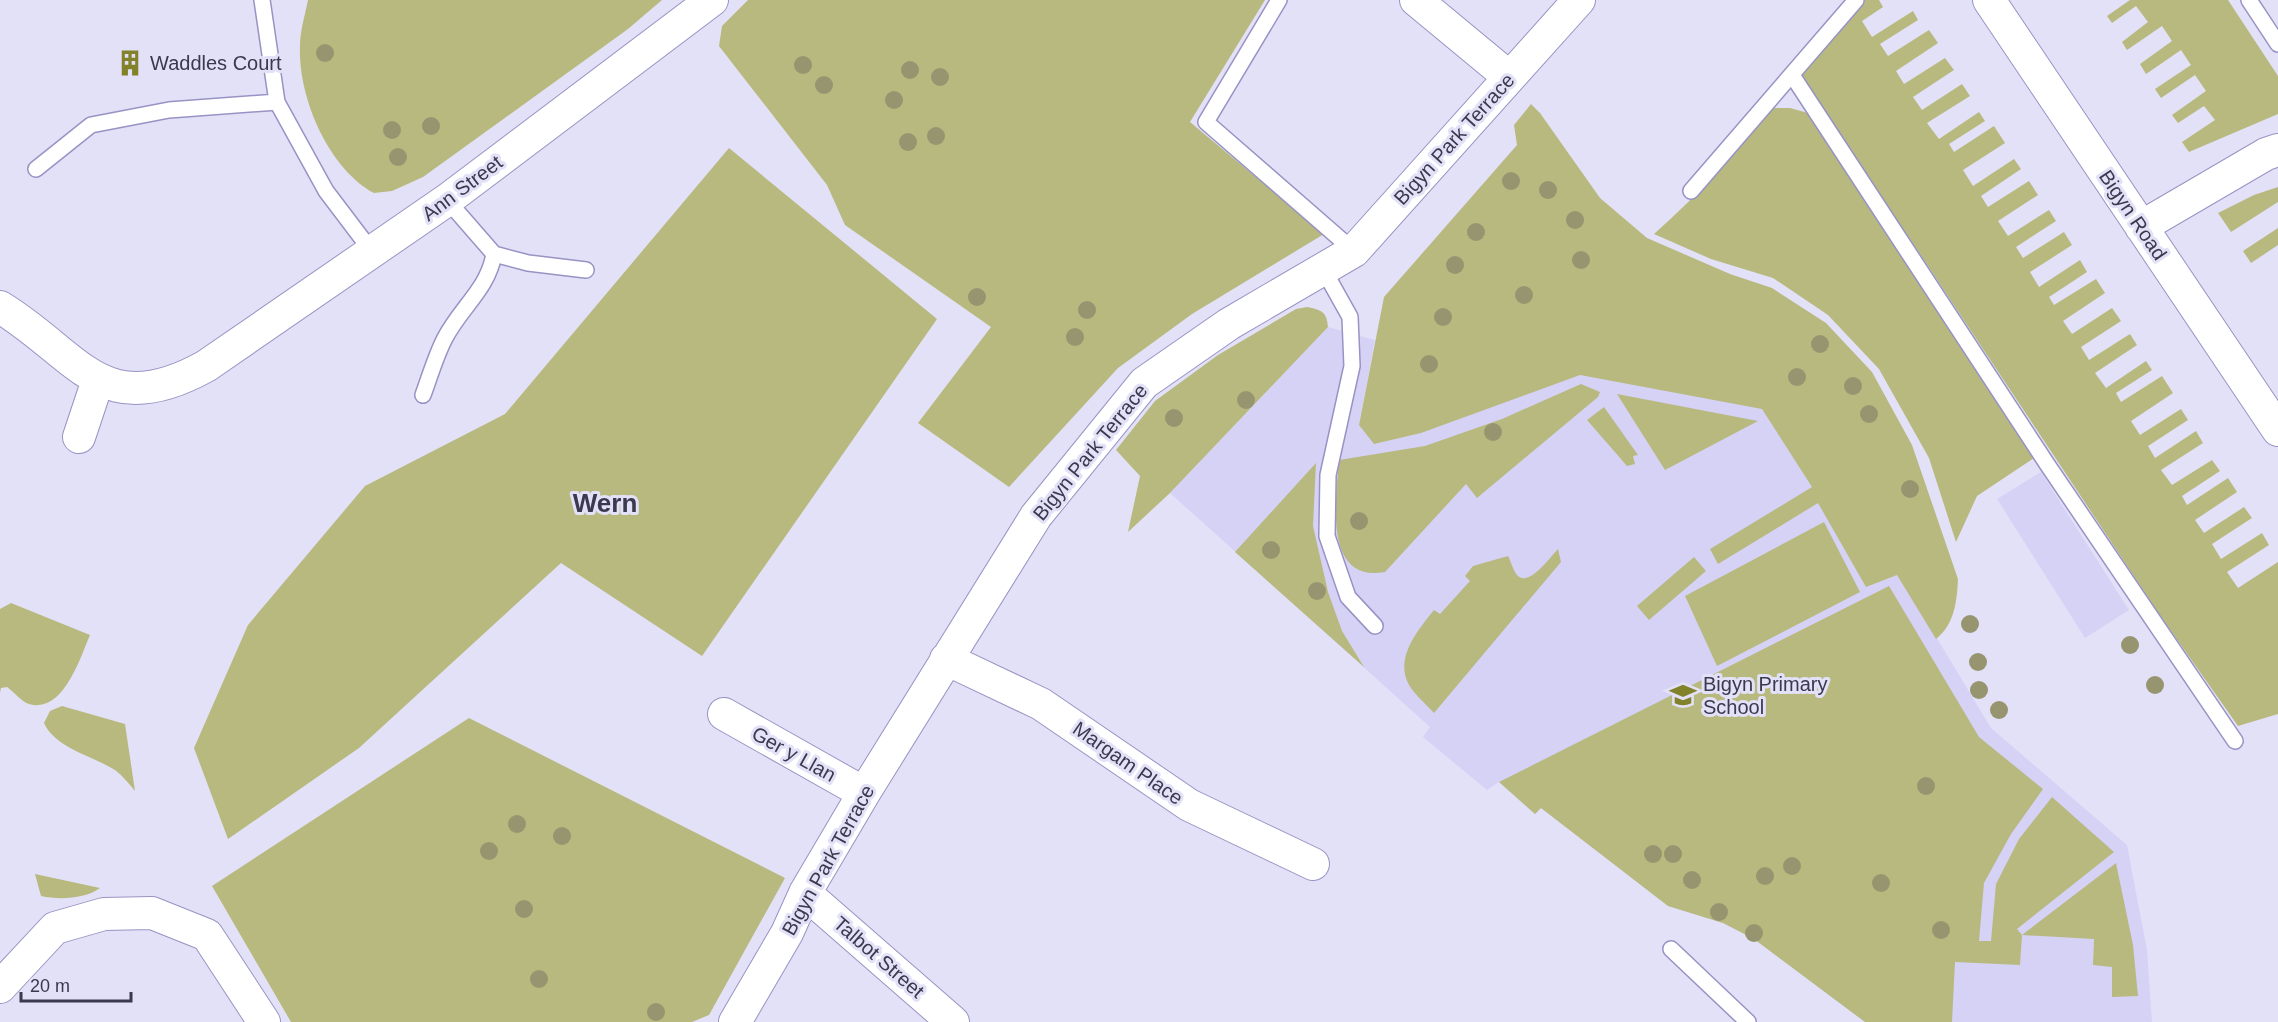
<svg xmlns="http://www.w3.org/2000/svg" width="2278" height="1022" font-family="Helvetica,sans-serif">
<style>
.built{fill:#d5d2f6}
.green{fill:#b8b97f}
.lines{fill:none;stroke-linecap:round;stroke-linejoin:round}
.lane-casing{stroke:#9893c4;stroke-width:18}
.street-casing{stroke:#9893c4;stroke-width:34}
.lane{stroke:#fff;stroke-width:15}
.street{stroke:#fff;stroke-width:32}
.tree{fill:#979570}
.labels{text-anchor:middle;stroke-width:6;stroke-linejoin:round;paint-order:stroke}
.poi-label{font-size:20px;fill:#3b394e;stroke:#e3e1f7;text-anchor:start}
.street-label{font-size:20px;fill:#3b394e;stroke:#e3e1f7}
.district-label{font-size:26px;font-weight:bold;fill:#3b394e;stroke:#e3e1f7}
</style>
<rect width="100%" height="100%" fill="#e3e1f7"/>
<path class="built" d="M1328,327L1375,340L1359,425L1532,352L1788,391L1991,728L2127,845L2147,950L2152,1022H1865L1754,939L1723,923L1668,906L1541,808L1535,814L1499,782L1487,790L1423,737L1430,727L1170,493Z
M2041,472L2129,610L2085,638L1997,499Z"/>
<path class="green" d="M308,0H662L628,29L423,177L392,191L374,193C328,168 298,97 300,46C300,31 305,15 308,0Z
M748,0H1265L1190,122L1324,234L1192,314L1118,368L1009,487L918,423L991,327L845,225L827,185L719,46L722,26Z
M1865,0H1879L1883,7L1862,21L1872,37L1913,11L1918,20L1880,44L1888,56L1929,30L1938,43L1896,71L1904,84L1945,58L1954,70L1913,97L1922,110L1962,84L1970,96L1927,123L1939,139L1979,112L1985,121L1949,144L1954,152L1994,126L2005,143L1963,170L1973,186L2014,159L2021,169L1981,196L1988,207L2029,181L2038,195L1998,221L2008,236L2049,210L2056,221L2016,247L2023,258L2064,232L2072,245L2030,272L2039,287L2080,260L2087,272L2049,297L2054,305L2096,279L2105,293L2063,321L2072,334L2112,308L2121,321L2081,347L2089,360L2130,334L2137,345L2095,373L2106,388L2146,361L2152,370L2116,393L2121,402L2162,376L2173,393L2131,421L2140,435L2181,409L2188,420L2148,446L2155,458L2196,431L2203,443L2161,470L2172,485L2212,460L2220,471L2182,496L2187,505L2228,478L2237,492L2195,520L2204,533L2244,507L2252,518L2212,544L2221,559L2262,533L2269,545L2227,572L2238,588L2278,562V714L2238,726L2159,614L1801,75Z
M2130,0H2228L2278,76V114L2189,152L2182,142L2215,120L2204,106L2178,123L2172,115L2206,91L2195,75L2161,98L2155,89L2191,65L2181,50L2146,74L2140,64L2172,41L2162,26L2127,50L2122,42L2148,22L2136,6L2112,23L2107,16Z
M1531,104L1540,113L1600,198L1647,238L1730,274L1772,288L1826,323L1872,372L1912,445L1958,579C1957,602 1954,625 1936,639L1897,575L1866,587L1818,503L1718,564L1710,549L1812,487L1762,409L1580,375L1421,433L1374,444L1359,425L1384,297L1517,145L1514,125Z
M1772,108H1790L1808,113L1899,249L2034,458L1977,496L1956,542L1929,458L1879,369L1828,315L1773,278L1711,259L1654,234C1698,195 1736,154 1772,108Z
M729,148L937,319L702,656L561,563L359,748L228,839L194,748L248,625L365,486L505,414Z
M2278,187V202L2231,232L2218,213L2254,195Z
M2278,228V245L2251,263L2243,251Z
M1307,307C1321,310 1327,311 1328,327L1170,493L1128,532L1140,476L1116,450L1155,401L1218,355L1296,309Z
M1581,384L1600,392L1598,397L1477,498L1466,484L1385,572C1323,583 1336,500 1339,460L1425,446L1502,419Z
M1617,394L1758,421L1665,470Z
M1604,407L1638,455L1633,456L1635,464L1627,466L1587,420Z
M1316,463L1313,526L1328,592L1342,631L1364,667L1235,552Z
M1824,522L1860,592L1717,666L1685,596Z
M1558,549L1561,562L1434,713C1427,705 1415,695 1409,685C1394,658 1418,630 1434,610L1440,614L1470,581L1465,576L1473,566L1508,556C1511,562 1513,570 1517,575C1529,588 1550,557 1558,549Z
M1694,557L1706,571L1649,620L1637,606Z
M1889,586L1979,737L2043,789L2011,834L1984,883L1979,941H1991L1996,884L2019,839L2052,797L2114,852L2017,929L2022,935L2116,863L2133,945L2138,996L2112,997V967L2093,965L2094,939L2022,935L2020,965L1955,962L1952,1022H1865L1754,939L1723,923L1668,906L1541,808L1535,814L1499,782Z
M11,603L90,635C80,658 63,714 29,704C22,702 14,692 7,687L1,688L0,693V609Z
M62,706L125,724L135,791C129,784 123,776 115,770C93,756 55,748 44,723L50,711Z
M469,718L785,878L709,1015L692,1022H291L212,886Z
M35,874L100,888C85,899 59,900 41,896Z"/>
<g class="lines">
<g class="lane-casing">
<path id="lane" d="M262,0L277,102L326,191L373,253
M1279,0L1206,122L1354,251
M2249,0L2278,44
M1792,75L2047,464L2235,741
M36,169L91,125L169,110L277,102
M1691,191L1856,0
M447,200L494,254
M494,254L528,263L586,270
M1320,270L1331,283L1350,317L1352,366L1328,475L1327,536L1348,597L1375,626
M423,395C430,376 436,355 445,338C461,307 488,289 494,254
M1671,949L1748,1022"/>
</g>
<g class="street-casing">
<path id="street" d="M1416,0L1509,77
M1989,0L2278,430
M2141,227L2266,154L2278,150
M0,307C79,355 102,424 206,366L447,200L712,0
M79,437L98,380
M946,659L1041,704L1189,805L1313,864
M724,714L864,793
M805,893L953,1022
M0,987L55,928L104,914L152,913L207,935L264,1022
M735,1022L787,933L805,893L864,793L1036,516L1144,383L1229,324L1354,251L1579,0"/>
</g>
<use href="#lane" class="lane"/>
<use href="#street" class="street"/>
</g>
<g class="tree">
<circle cx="325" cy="53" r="9"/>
<circle cx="803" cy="65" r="9"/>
<circle cx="910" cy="70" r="9"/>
<circle cx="940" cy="77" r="9"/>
<circle cx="824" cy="85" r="9"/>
<circle cx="894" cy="100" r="9"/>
<circle cx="431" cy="126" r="9"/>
<circle cx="392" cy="130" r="9"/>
<circle cx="936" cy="136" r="9"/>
<circle cx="908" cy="142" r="9"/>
<circle cx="398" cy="157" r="9"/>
<circle cx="1511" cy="181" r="9"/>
<circle cx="1548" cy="190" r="9"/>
<circle cx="1575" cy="220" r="9"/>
<circle cx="1476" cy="232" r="9"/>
<circle cx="1581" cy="260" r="9"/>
<circle cx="1455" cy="265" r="9"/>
<circle cx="1524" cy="295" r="9"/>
<circle cx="977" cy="297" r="9"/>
<circle cx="1087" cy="310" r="9"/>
<circle cx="1443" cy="317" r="9"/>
<circle cx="1075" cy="337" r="9"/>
<circle cx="1820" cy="344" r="9"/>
<circle cx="1429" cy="364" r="9"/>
<circle cx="1797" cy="377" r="9"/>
<circle cx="1853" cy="386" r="9"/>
<circle cx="1246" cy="400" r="9"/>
<circle cx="1869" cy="414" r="9"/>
<circle cx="1174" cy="418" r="9"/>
<circle cx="1493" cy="432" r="9"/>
<circle cx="1910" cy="489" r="9"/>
<circle cx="1359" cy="521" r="9"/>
<circle cx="1271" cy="550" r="9"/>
<circle cx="1317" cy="591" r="9"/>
<circle cx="1970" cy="624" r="9"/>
<circle cx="2130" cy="645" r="9"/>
<circle cx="1978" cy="662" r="9"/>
<circle cx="2155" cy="685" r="9"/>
<circle cx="1979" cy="690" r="9"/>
<circle cx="1999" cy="710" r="9"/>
<circle cx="1926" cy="786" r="9"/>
<circle cx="517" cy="824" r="9"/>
<circle cx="562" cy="836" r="9"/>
<circle cx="489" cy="851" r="9"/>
<circle cx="1653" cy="854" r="9"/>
<circle cx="1673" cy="854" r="9"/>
<circle cx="1792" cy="866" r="9"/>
<circle cx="1765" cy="876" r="9"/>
<circle cx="1692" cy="880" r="9"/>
<circle cx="1881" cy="883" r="9"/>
<circle cx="524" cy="909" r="9"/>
<circle cx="1719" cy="912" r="9"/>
<circle cx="1941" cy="930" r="9"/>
<circle cx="1754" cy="933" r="9"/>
<circle cx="539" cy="979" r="9"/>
<circle cx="656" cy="1012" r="9"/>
</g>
<defs>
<g id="building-bare" transform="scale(2.07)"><path d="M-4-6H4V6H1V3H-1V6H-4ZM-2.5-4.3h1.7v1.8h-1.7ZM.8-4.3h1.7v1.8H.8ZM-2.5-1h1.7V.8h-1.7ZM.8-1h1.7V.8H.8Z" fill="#82822b" stroke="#e3e1f7" stroke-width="2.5" paint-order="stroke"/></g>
<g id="school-bare" transform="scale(2.07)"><path d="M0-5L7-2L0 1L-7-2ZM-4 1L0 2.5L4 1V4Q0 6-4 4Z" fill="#82822b" stroke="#e3e1f7" stroke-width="2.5" paint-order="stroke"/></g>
</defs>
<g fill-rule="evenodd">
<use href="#building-bare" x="130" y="63"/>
<use href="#school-bare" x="1683" y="695"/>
</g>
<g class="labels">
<g class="poi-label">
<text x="150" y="70">Waddles Court</text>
<text x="1703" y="691">Bigyn Primary<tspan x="1703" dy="23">School</tspan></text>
</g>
<g class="street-label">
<text transform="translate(1454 139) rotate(-48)" y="7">Bigyn Park Terrace</text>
<text transform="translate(462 188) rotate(-37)" y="7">Ann Street</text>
<text transform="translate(2133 215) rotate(56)" y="7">Bigyn Road</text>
<text transform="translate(1090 452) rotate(-51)" y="7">Bigyn Park Terrace</text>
<text transform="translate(794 754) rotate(29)" y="7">Ger y Llan</text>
<text transform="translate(1128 763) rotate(35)" y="7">Margam Place</text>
<text transform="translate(828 860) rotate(-61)" y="7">Bigyn Park Terrace</text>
<text transform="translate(879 957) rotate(41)" y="7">Talbot Street</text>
</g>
<g class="district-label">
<text x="605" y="512">Wern</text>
</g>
</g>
<path d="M21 992v9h110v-9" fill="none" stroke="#3b394e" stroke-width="3"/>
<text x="30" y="992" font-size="18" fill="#3b394e" stroke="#e3e1f7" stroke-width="4.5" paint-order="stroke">20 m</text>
</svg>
